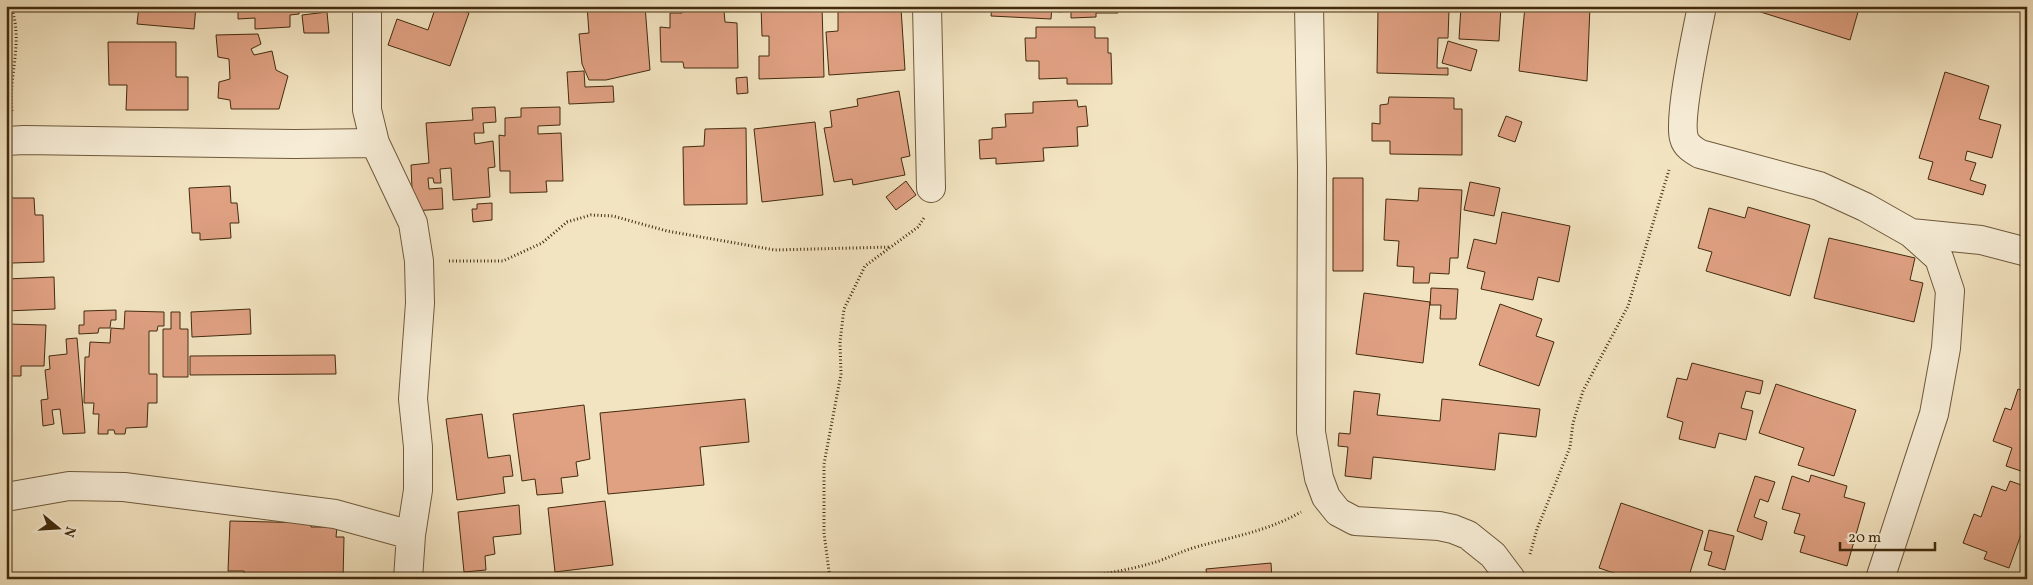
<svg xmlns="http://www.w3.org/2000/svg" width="2033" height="585" font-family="Vollkorn,serif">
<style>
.building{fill:#e0a183;stroke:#422b0e}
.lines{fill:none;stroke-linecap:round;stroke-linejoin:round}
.minor-casing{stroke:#6e593b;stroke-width:30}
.path{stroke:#422b0e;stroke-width:3;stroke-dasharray:1 2.5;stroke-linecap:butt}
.minor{stroke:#f7edd7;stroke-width:28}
</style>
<rect width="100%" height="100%" fill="#f3e4c1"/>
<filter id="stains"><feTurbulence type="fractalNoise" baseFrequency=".004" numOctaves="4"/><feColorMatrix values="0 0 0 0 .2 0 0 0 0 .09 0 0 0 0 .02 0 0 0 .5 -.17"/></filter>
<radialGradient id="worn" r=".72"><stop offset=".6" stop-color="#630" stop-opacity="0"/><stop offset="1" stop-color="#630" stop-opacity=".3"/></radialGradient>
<path class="building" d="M139,6H196L194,29L137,24Z
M219,6H299V14L290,15V27L255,29V18L238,19V9L220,10Z
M436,6H450L469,13L450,66L388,45L397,19L428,30Z
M587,6H645L650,70L606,80H589L582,64L579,34L589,33Z
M682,6H711L712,11H724L725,22L737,23L738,68H684L683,62H661L660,27L670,28V13H682Z
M761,6H822L824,77L759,79V56H769V36H762Z
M992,6H1052L1051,19L991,16Z
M1058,6H1118V13H1096V17L1071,18V11L1058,12Z
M1461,6H1501L1499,41L1459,39Z
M1525,6H1590L1587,81L1519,71Z
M1751,6H1839L1858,12L1850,40L1751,9Z
M901,8L905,70L829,75L826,32L838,31V12Z
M1378,9L1449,10L1448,38H1438L1437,68H1448V75L1377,73Z
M327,12L329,33H304L302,15Z
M1036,27H1095V38H1108V53H1111L1112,84H1067V78L1039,79V61H1026L1025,38H1036Z
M258,34L261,44L251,49L254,55L272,51L276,70L288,76L279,109H231L230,100L218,98L219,82L230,79L229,59L218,57L216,35Z
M1448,41L1477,50L1471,71L1442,63Z
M108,42H176V77H188V110H126L127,85H109Z
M584,71L585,87L613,86L614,102L569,104L567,72Z
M1945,72L1989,86L1979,119L2001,125L1992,158L1967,151L1965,160L1976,163L1970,180L1986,185L1983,195L1928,179L1933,162L1919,158Z
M747,77L748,93L737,94L736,78Z
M899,91L910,156L901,158L905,175L853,185L852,179L834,182L824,128L832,127L830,111L858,106L857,99Z
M1389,97L1454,98V109H1462V155L1390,154V141H1372V123L1380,124V105L1388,104Z
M1077,100L1078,107L1086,106L1088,126L1077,127L1078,146L1043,148L1044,161L996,164V158L980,159L979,140L992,139V128L1006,127L1005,114L1033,113V102Z
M495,107L496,122L483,123L484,133H474L475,144L493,141L495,167L488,168L490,197L453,200L451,168L440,169L441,183H434L433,178H428L429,189L442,188L443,209L413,211L411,165L429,163L426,123L473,120L472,108Z
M560,107V125L538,126V134L561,133L563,181H546L547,192L510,193V171H500L499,135L505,136V118L521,117V108Z
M1506,116L1522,122L1515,142L1498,136Z
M815,122L823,195L762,202L754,129Z
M746,128L747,204L684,205L683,147L704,146L705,129Z
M1333,178H1363V271H1333Z
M906,181L916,195L896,210L886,197Z
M1470,182L1500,188L1494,216L1464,210Z
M230,186L231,203H237L239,223H230L231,238L200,240V233H192L189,188Z
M1419,188L1462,190L1458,258H1450L1449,274L1430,273L1429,283H1413L1414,267L1397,266L1399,241L1384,240L1386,199L1418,201Z
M11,191L12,198H34L35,215H43L44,262L12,263V268H6V192Z
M492,203V220L473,222L472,209H477V204Z
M1748,207L1810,225L1790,296L1706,271L1712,252L1698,248L1709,208L1745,218Z
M1502,212L1570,226L1559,282L1538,277L1533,300L1481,289L1485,272L1467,268L1474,239L1496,244Z
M1829,238L1915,258L1910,280L1923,283L1914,322L1814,298Z
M54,277L55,309L6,311V279Z
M1431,288L1458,289L1456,319H1440L1441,305H1430Z
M1364,293L1430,302L1423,363L1356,354Z
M1500,304L1542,319L1536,336L1554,342L1539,386L1479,365Z
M250,309L251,334L192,337L191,312Z
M116,310V320H111L110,328H99L98,333L79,334V325H84V311Z
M125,311L164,312V326H158L157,331H149V374H157V403H148L147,427L126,428L125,434H115L114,430H108V434H98L99,414H93L94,403H84L85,357H89L90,342L110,343L111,328L124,329Z
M171,312H180V329H188V377H163V329H171Z
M6,324L46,325L44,366H21V376H6Z
M77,338L85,433L63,434L60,409L52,410L54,424L43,426L41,400L48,399L45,370L50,369L49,356L67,354L66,339Z
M335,355L336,374L190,375V356Z
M1692,363L1763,381L1760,394L1746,391L1741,408L1753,411L1746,440L1719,433L1715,448L1679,439L1683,422L1667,417L1677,378L1687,380Z
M1776,384L1856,410L1834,476L1798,465L1804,448L1759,433Z
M2018,389L2027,392V473L2006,466L2012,448L1993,441L2005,408L2011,410Z
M1354,391L1380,394L1377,415L1440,421L1442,399L1540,409L1536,437L1499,433L1495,470L1373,457L1371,479L1345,476L1348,447L1338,446L1339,433L1350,434Z
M745,399L749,442L700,447L704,485L608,494L600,413Z
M584,405L590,459L576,462L578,476L561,478L563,493L537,495L535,479L522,481L513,414Z
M482,414L488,458L510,455L513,476L503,477L505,493L457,500L446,419Z
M1811,475L1847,486L1844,497L1865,503L1847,566L1800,552L1805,536L1794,533L1800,514L1782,509L1792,476L1809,482Z
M1755,476L1775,482L1768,502L1760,499L1754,517L1767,522L1762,540L1737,531Z
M2010,481L2027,487V518L2009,568L1984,559L1987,552L1963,543L1974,514L1981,517L1992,486L2006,491Z
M605,501L613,565L555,572L548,508Z
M1621,503L1703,531L1688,579H1632L1599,568Z
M519,505L521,534L493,537L495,554L485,556L486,570L464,572L458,512Z
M230,521L311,523V527H337L336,537H344L343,579H244V571H228Z
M1709,530L1734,536L1725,570L1708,565L1712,552L1704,550Z
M1271,563L1272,579H1207L1206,569Z"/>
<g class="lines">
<g class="minor-casing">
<path id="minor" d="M367,6V110L375,143L413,223L419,261L420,303L413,399L418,447V490L411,535L408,579
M927,6L931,188
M1309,6L1312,167L1311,432L1319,478L1326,497L1338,512L1355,521L1439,526L1453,529L1468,535L1493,555L1511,579
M1702,6C1697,31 1678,118 1684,138C1686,146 1693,150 1700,154L1819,186L1865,207L1911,233L1939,258L1950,291L1946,348L1934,414L1880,579
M6,141L24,140L295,144L375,143
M1911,233L1981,240L2027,252
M6,497L69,486L124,487L335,514L411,535"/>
</g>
<path class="path" d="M11,6C24,44 8,74 12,112
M449,261H503L542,243L567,222L591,215L613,216L667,231L775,250L891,247
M1530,554L1537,529L1570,447L1573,423L1583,391L1628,306L1669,170
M830,579L824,533V464L841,374L840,342L844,309L865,266L918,227L924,218
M1073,579C1102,574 1131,570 1159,561C1172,556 1183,551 1196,547C1232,537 1268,531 1301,512"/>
<use href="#minor" class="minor"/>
</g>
<rect width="2033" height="585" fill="none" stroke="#f3e4c1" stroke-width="25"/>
<rect x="8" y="8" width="2018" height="570" fill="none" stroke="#422b0e" stroke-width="2.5"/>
<rect x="12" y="12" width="2008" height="560" fill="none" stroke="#422b0e"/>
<g transform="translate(58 528) rotate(108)" stroke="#f7edd7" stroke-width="4" paint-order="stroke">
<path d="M0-4L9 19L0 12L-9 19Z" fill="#422b0e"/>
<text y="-8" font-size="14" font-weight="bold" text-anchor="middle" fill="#422b0e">N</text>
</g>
<path d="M1840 542v8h95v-8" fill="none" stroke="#422b0e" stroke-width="2.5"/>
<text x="1848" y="542" font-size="15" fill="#422b0e" stroke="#f7edd7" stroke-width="4" paint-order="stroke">20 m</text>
<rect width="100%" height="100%" filter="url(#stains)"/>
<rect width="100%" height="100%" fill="url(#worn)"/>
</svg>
